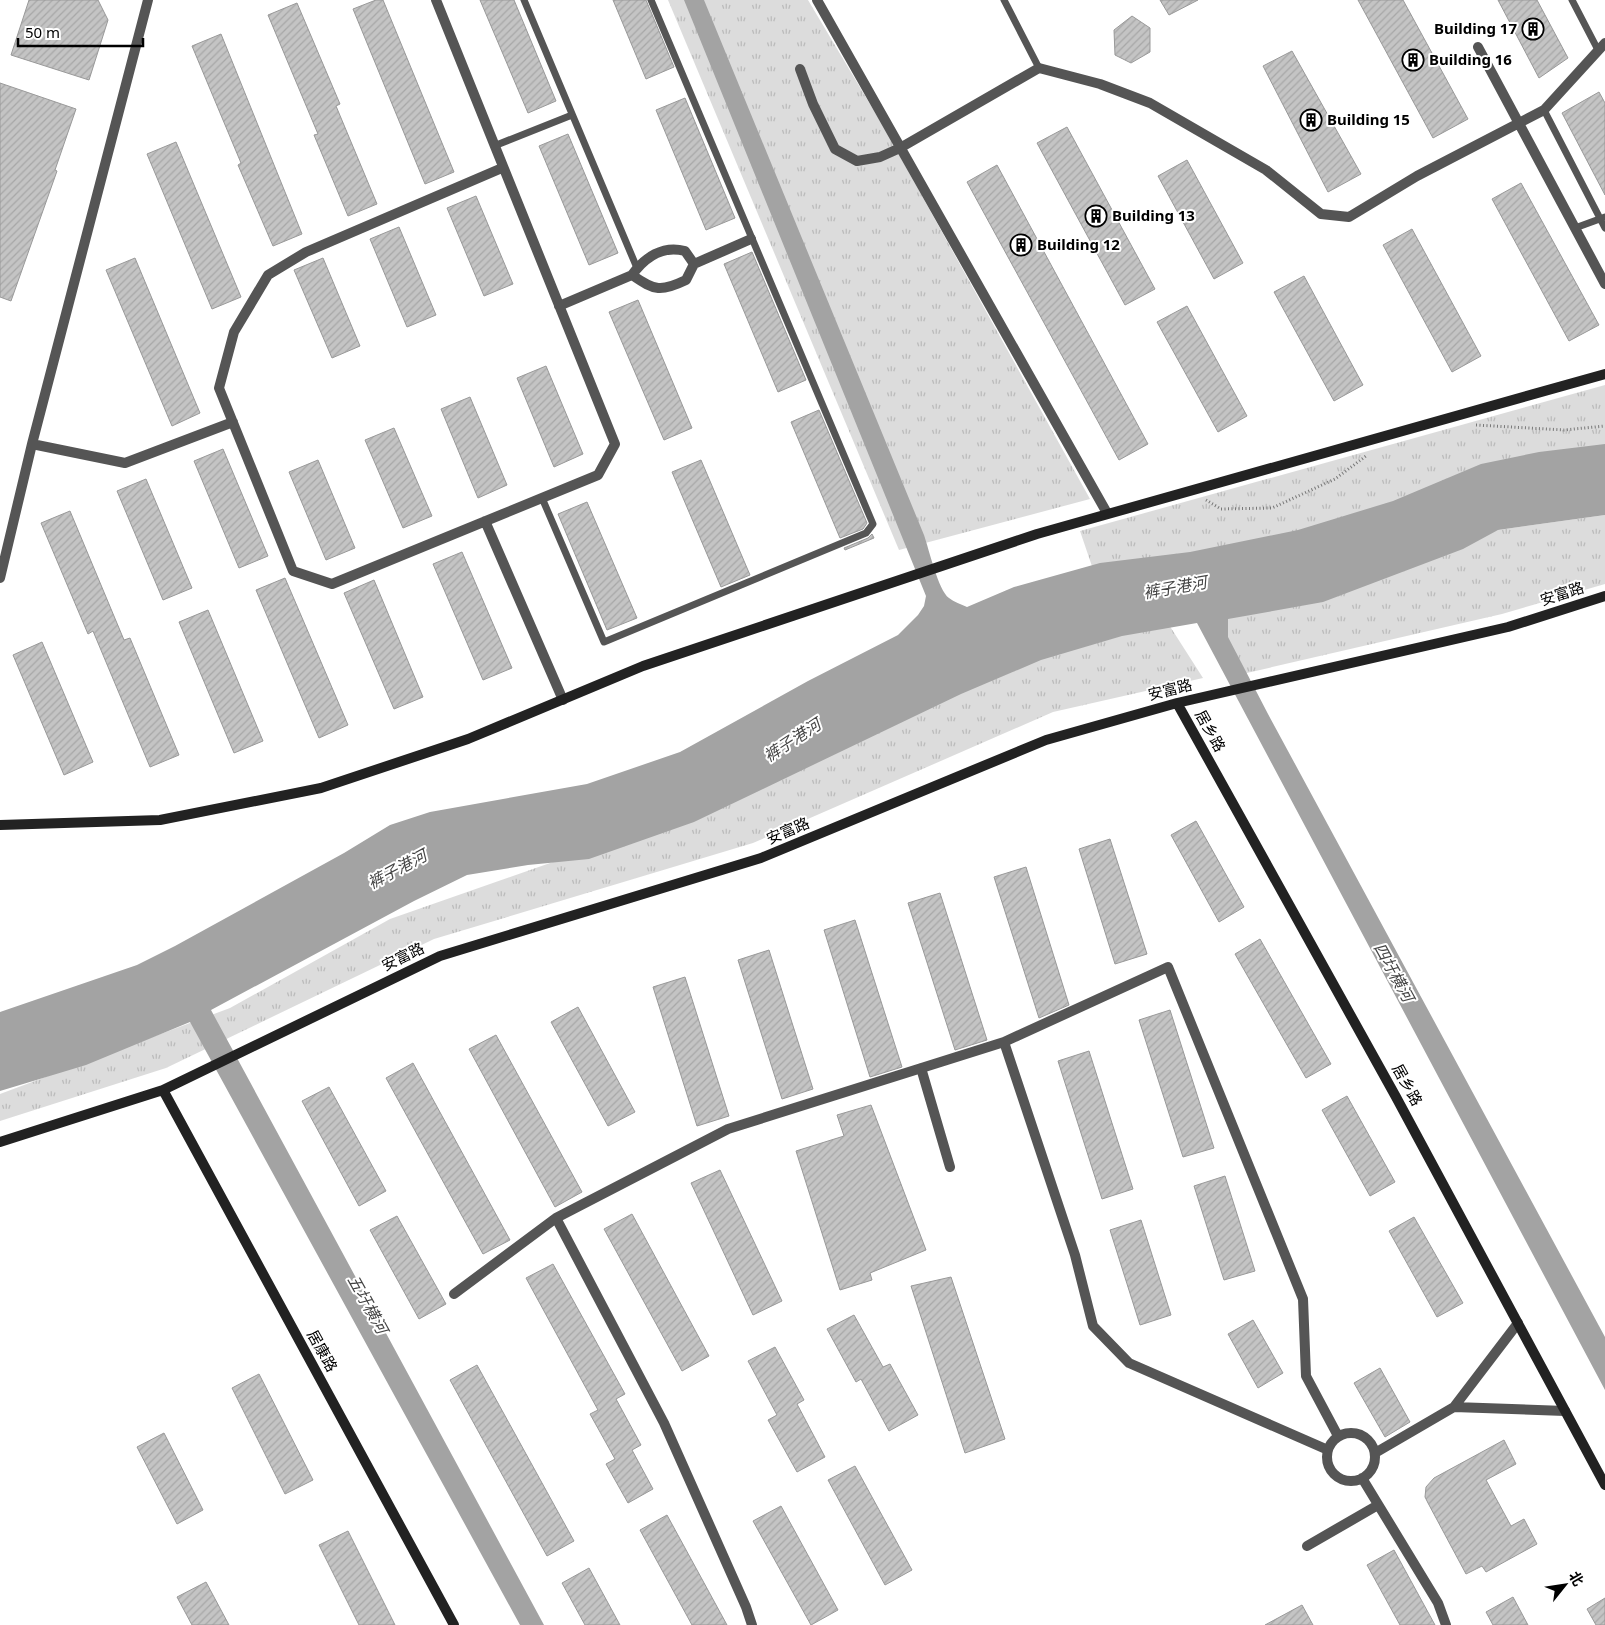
<svg xmlns="http://www.w3.org/2000/svg" width="1605" height="1625" font-family="'Noto Sans','Noto Sans SC',sans-serif">
<style>
.grass{fill:url(#grass-tufts)}
.water{fill:#a3a3a3}
.building{fill:url(#building-hatch);stroke:#999}
.lines{fill:none;stroke-linecap:round;stroke-linejoin:round}
.path{stroke:#777;stroke-width:3;stroke-dasharray:1 2.5;stroke-linecap:butt}
.lane{stroke:#555;stroke-width:7}
.street{stroke:#555;stroke-width:10}
.secondary{stroke:#222;stroke-width:10}
.labels{text-anchor:middle;stroke-width:4;stroke-linejoin:round;paint-order:stroke}
.poi-label{font-size:15px;font-weight:bold;fill:#000;stroke:#fff;text-anchor:start}
.street-label{font-size:15px;fill:#000;stroke:#fff}
.water-label{font-size:16px;font-style:italic;fill:#444;stroke:#fff}
</style>
<defs>
<pattern id="grass-tufts" width="24" height="20" patternUnits="userSpaceOnUse" patternTransform="scale(1.25)"><rect width="24" height="20" fill="#dcdcdc"/><path d="M3 7l-1-3M5 7V3M7 7l1-3M15 17l-1-3M17 17v-4M19 17l1-3" fill="none" stroke="#bbb"/></pattern>
<pattern id="building-hatch" width="6" height="6" patternUnits="userSpaceOnUse" patternTransform="scale(1.25)"><rect width="6" height="6" fill="#c4c4c4"/><path d="M-1 1l2-2M0 6l6-6M5 7l2-2" fill="none" stroke="#a7a7a7"/></pattern>
</defs>
<rect width="100%" height="100%" fill="#fff"/>
<path class="grass" d="M668,0H808L886,131L1090,499L899,550Z
M1605,385V463L1322,536L1097,581L1080,531Z
M1605,515V584L1502,614L1238,675L1203,609L1498,530Z
M1164,617L1203,678L1053,712L753,843L434,939L166,1068L0,1121V1094L230,1008L390,919L630,835L967,670Z"/>
<path class="water" d="M684,0H704L924,535C929,549 938,590 949,598C954,602 961,604 967,607L1014,587L1100,563L1190,552L1298,530L1393,501L1481,464L1539,452L1605,444V515L1498,530L1463,549L1323,602L1228,619V637L1268,714L1605,1337V1390L1197,623L1122,636L1041,660L961,694L694,822L589,859L528,865L467,875L414,901L211,1010L544,1625H520L190,1022L86,1065L0,1091V1012L137,965L175,946L344,853L390,825L430,812L587,784L680,752L808,681L898,635L918,615L924,606L926,596Z"/>
<path class="building" d="M29,0H98L108,20L89,80L11,55Z
M376,0H383L454,172L425,184L353,9Z
M480,0H514L556,101L528,113Z
M613,0H646L674,67L646,79Z
M1160,0H1198L1169,15Z
M1358,0H1403L1468,119L1433,138Z
M1498,0H1537L1568,58L1539,78Z
M297,3L340,104L336,106L377,204L348,216L314,135L318,134L268,15Z
M1132,16L1150,28V52L1131,63L1115,55L1114,30Z
M221,34L302,234L273,246L238,165L241,163L192,46Z
M1292,51L1361,174L1328,192L1263,66Z
M0,83L76,109L55,170L57,171L11,301L0,297Z
M1599,92L1605,103V195L1562,113Z
M685,98L735,218L706,230L656,110Z
M1067,127L1155,289L1125,305L1037,143Z
M568,134L618,253L589,265L539,146Z
M176,142L241,297L212,309L147,154Z
M1187,160L1243,263L1214,279L1158,176Z
M997,165L1148,444L1119,460L967,182Z
M1521,183L1599,325L1569,341L1492,199Z
M476,196L513,284L484,296L447,208Z
M399,227L436,315L407,327L370,239Z
M1412,229L1481,356L1452,372L1383,245Z
M752,252L806,380L778,392L724,264Z
M135,258L200,413L172,426L106,270Z
M323,258L360,346L332,358L294,270Z
M1304,276L1363,385L1334,401L1274,292Z
M638,300L692,428L664,440L609,312Z
M1187,306L1247,416L1218,432L1157,322Z
M546,366L583,454L554,467L517,378Z
M470,397L507,485L478,498L441,409Z
M819,410L867,523L863,529L840,538L791,422Z
M394,428L432,516L403,528L365,440Z
M223,449L268,556L239,568L194,461Z
M318,460L355,548L326,560L289,472Z
M701,460L750,575L721,587L672,472Z
M146,479L192,588L163,600L117,491Z
M587,502L637,618L607,630L558,514Z
M70,511L124,640L130,638L179,755L150,767L93,631L88,634L41,523Z
M872,534L874,538L845,550L844,548L868,538Z
M462,552L512,668L483,680L433,564Z
M285,578L348,725L319,738L256,590Z
M374,580L423,697L394,709L344,593Z
M208,610L263,741L234,753L179,622Z
M42,642L93,762L64,775L13,655Z
M1196,821L1244,907L1219,922L1171,835Z
M1110,839L1147,954L1115,964L1079,849Z
M1026,867L1069,1005L1039,1018L994,877Z
M940,893L987,1040L955,1050L908,903Z
M855,920L902,1067L870,1077L824,930Z
M1260,939L1331,1064L1306,1078L1235,954Z
M769,950L813,1089L782,1099L738,960Z
M685,977L729,1116L697,1126L653,987Z
M578,1007L635,1112L608,1126L551,1022Z
M1170,1010L1214,1148L1183,1157L1139,1020Z
M496,1035L582,1192L555,1207L469,1049Z
M1089,1051L1133,1189L1102,1199L1058,1061Z
M413,1063L510,1240L483,1254L386,1078Z
M329,1087L386,1191L359,1206L302,1101Z
M1347,1096L1395,1182L1370,1196L1322,1110Z
M871,1105L926,1250L870,1273L872,1280L840,1290L796,1151L844,1136L837,1115Z
M720,1170L782,1301L753,1315L691,1183Z
M1225,1176L1255,1271L1224,1280L1194,1186Z
M632,1214L709,1356L682,1371L604,1229Z
M397,1216L446,1304L419,1319L370,1230Z
M1414,1217L1463,1303L1437,1317L1389,1231Z
M1141,1220L1171,1315L1140,1325L1110,1230Z
M553,1264L625,1394L616,1399L641,1445L632,1450L653,1489L628,1503L606,1464L615,1459L590,1414L598,1410L526,1278Z
M951,1277L1005,1439L965,1453L911,1286Z
M854,1315L883,1367L890,1364L918,1415L889,1431L861,1379L856,1382L827,1329Z
M1253,1320L1283,1373L1258,1388L1228,1334Z
M775,1347L804,1400L797,1404L825,1457L797,1472L768,1420L777,1415L748,1361Z
M477,1365L574,1541L547,1556L450,1380Z
M1380,1368L1410,1422L1385,1437L1354,1383Z
M259,1374L313,1480L285,1494L232,1388Z
M164,1433L203,1510L177,1524L137,1447Z
M1504,1440L1516,1464L1486,1480L1511,1526L1524,1519L1537,1544L1486,1572L1482,1566L1466,1574L1428,1503L1425,1497L1426,1487L1434,1478Z
M855,1466L912,1570L885,1585L828,1480Z
M781,1506L838,1610L811,1625L753,1521Z
M667,1515L727,1625H692L640,1530Z
M348,1531L395,1625H359L319,1545Z
M1394,1550L1435,1625H1400L1367,1565Z
M589,1568L620,1625H585L562,1583Z
M206,1582L229,1625H192L177,1597Z
M1513,1597L1528,1625H1493L1486,1612Z
M1605,1598V1625H1596L1587,1609Z
M1302,1605L1313,1625H1265Z"/>
<g class="lines">
<path class="path" d="M1476,425L1564,430L1605,426
M1206,500L1221,509L1272,508L1335,479L1366,456"/>
<path class="lane" d="M524,0L637,268
M1004,0L1039,68
M1572,0L1598,50
M1544,110L1605,228
M494,146L572,115
M1575,228L1605,217
M542,498L604,642L866,533L873,524L651,0"/>
<path class="street" d="M436,0L615,444L598,475L332,584L293,571L219,388L234,332L268,275L306,252L502,168
M817,0L1107,513
M1478,47L1605,284
M800,69L813,104L835,149L857,161L880,157L900,148L1039,68L1100,84L1150,103L1266,170L1321,214L1349,217L1417,176L1544,110L1605,43
M694,264L685,251C663,245 645,257 632,275C655,291 661,292 686,280L694,264L751,239
M559,306L632,275
M32,444L125,463L233,422
M485,521L563,700
M0,578L32,444L148,0
M1004,1042L1075,1255L1093,1326L1129,1363L1328,1450
M921,1068L950,1167
M556,1218L664,1423L746,1607L752,1625
M454,1294L556,1218L728,1129L1004,1042L1168,967L1303,1299L1306,1376L1338,1436
M1518,1323L1454,1407L1565,1411
M1327 1457a24 24 0 1 1 48 0a24 24 0 1 1-48 0Z
M1375,1453L1454,1407
M1362,1478L1438,1603L1446,1625
M1307,1546L1378,1505"/>
<path class="secondary" d="M1177,703L1396,1097L1605,1485
M0,825L160,820L321,788L468,739L643,666L1037,534L1605,374
M163,1090L454,1625
M0,1142L163,1090L440,956L761,858L1046,740L1177,703L1508,627L1605,596"/>
</g>
<defs>
<g id="building-ring" transform="scale(1.125)"><circle r="9.5" fill="#fff" stroke="#000" stroke-width="1.5"/><path d="M-4-6H4V6H1V3H-1V6H-4ZM-2.5-4.3h1.7v1.8h-1.7ZM.8-4.3h1.7v1.8H.8ZM-2.5-1h1.7V.8h-1.7ZM.8-1h1.7V.8H.8Z" fill="#000"/></g>
</defs>
<g fill-rule="evenodd">
<use href="#building-ring" x="1533" y="29"/>
<use href="#building-ring" x="1413" y="60"/>
<use href="#building-ring" x="1311" y="120"/>
<use href="#building-ring" x="1096" y="216"/>
<use href="#building-ring" x="1021" y="245"/>
</g>
<g class="labels">
<g class="poi-label">
<text x="1517" y="34" text-anchor="end">Building 17</text>
<text x="1429" y="65">Building 16</text>
<text x="1327" y="125">Building 15</text>
<text x="1112" y="221">Building 13</text>
<text x="1037" y="250">Building 12</text>
</g>
<g class="street-label">
<text transform="translate(1562 594) rotate(-18)" y="5">安富路</text>
<text transform="translate(1170 690) rotate(-14)" y="5">安富路</text>
<text transform="translate(1210 731) rotate(61)" y="5">居乡路</text>
<text transform="translate(788 831) rotate(-23)" y="5">安富路</text>
<text transform="translate(403 957) rotate(-26)" y="5">安富路</text>
<text transform="translate(1407 1085) rotate(61)" y="5">居乡路</text>
<text transform="translate(322 1351) rotate(61)" y="5">居康路</text>
</g>
<g class="water-label">
<text transform="translate(1175 587) rotate(-10)" y="6">裤子港河</text>
<text transform="translate(792 740) rotate(-33)" y="6">裤子港河</text>
<text transform="translate(397 869) rotate(-28)" y="6">裤子港河</text>
<text transform="translate(1394 972) rotate(61)" y="6">四圩横河</text>
<text transform="translate(368 1304) rotate(61)" y="6">五圩横河</text>
</g>
</g>
<g transform="translate(1565 1585) rotate(60)" stroke="#ffffff" stroke-width="4" paint-order="stroke">
<path d="M0-4L9 19L0 12L-9 19Z" fill="#000000"/>
<text y="-8" font-size="14" font-weight="bold" text-anchor="middle" fill="#000000">北</text>
</g>
<path d="M18 38v8h125v-8" fill="none" stroke="#000000" stroke-width="2.5"/>
<text x="25" y="38" font-size="15" fill="#000000" stroke="#ffffff" stroke-width="4" paint-order="stroke">50 m</text>
</svg>
